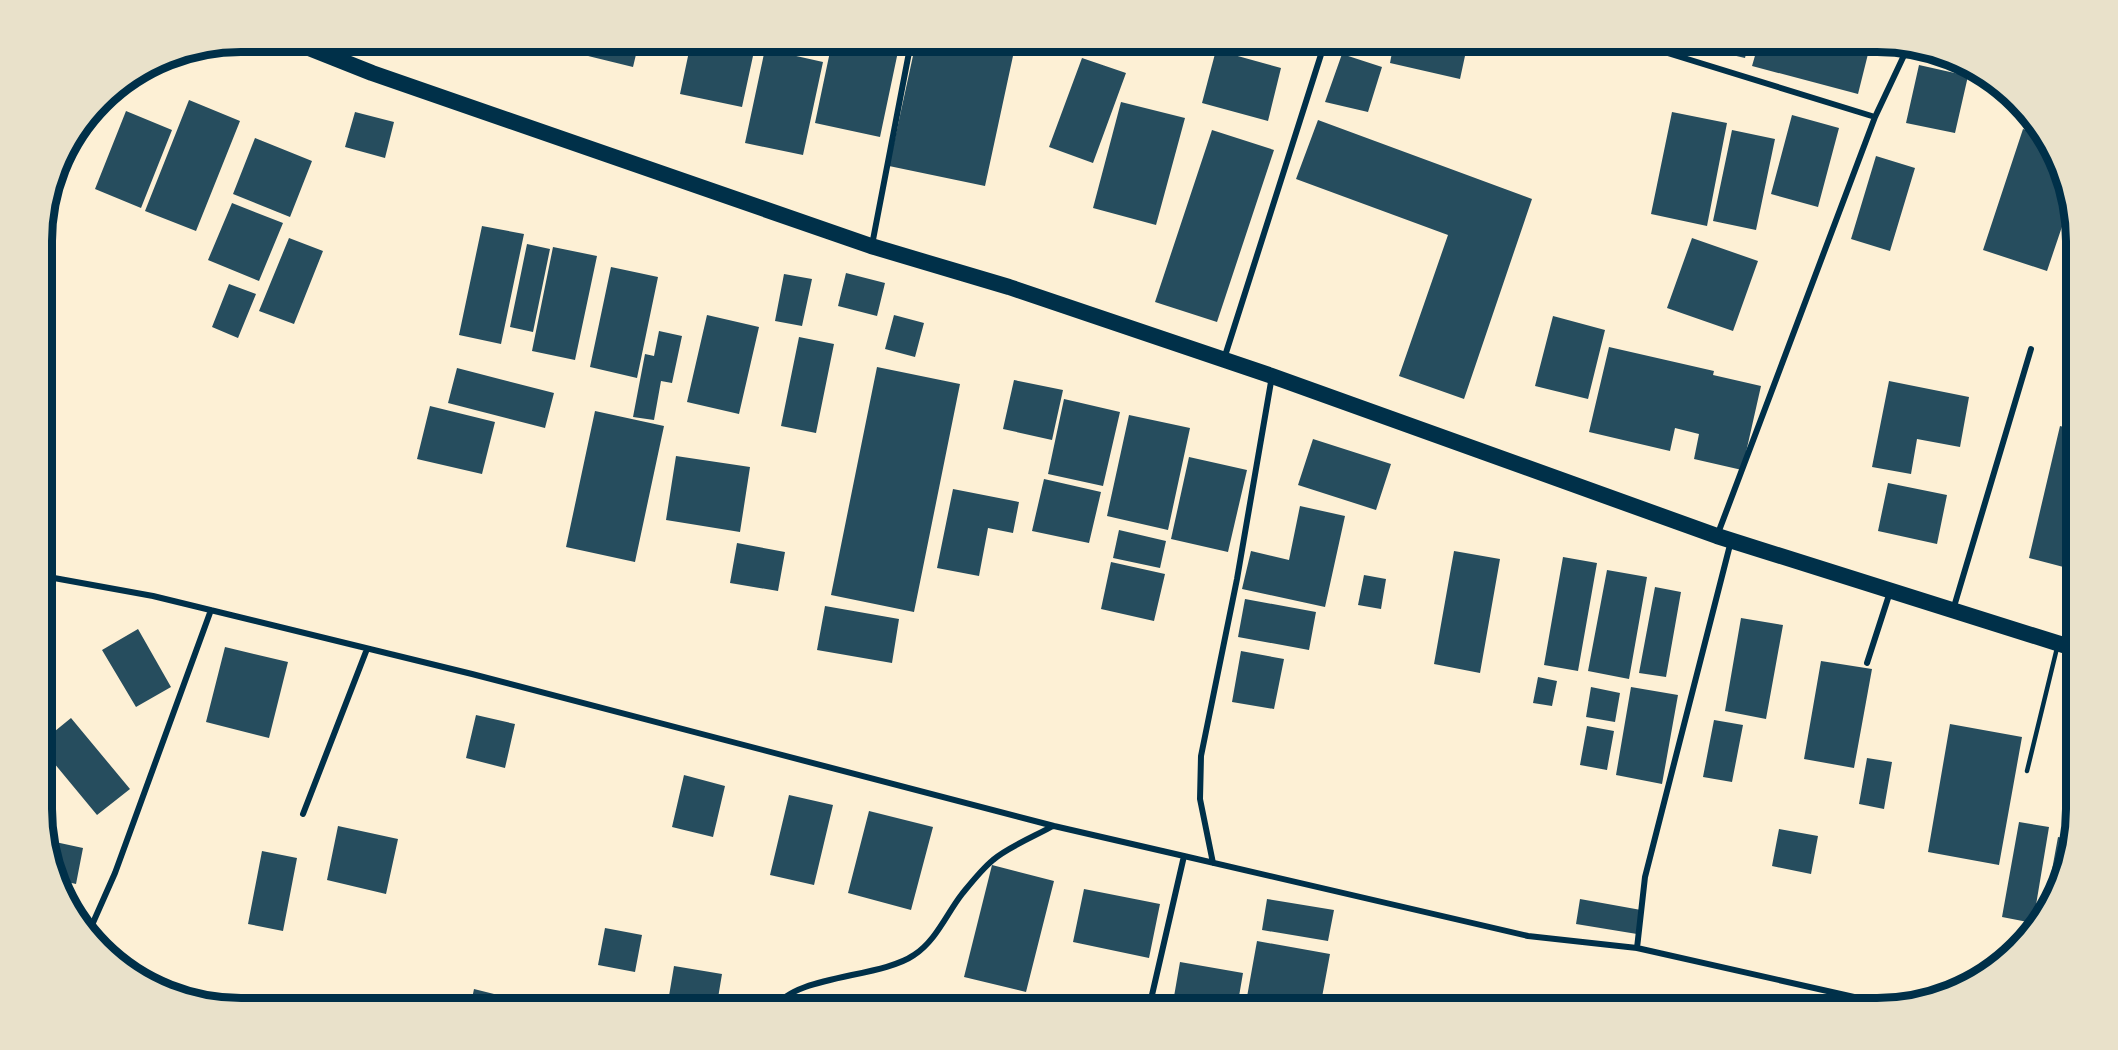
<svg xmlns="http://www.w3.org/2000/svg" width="2118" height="1050" font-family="Raleway,sans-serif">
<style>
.building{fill:#264d5e}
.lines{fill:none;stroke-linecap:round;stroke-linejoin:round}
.service{stroke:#003049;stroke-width:4.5}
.minor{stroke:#003049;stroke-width:6}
.trunk{stroke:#003049;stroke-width:16}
.rim{fill:none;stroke:#003049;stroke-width:8}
</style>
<rect width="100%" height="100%" fill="#fdf0d5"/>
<path class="building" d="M563,42H579L578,46Z
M587,42H639L633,67L584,55Z
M691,42H756L742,107L680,94Z
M832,42H900L880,137L815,123Z
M916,42H1016L985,186L889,166Z
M1394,42H1468L1460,79L1390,63Z
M1700,42H1749L1745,58L1698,47Z
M1759,42H1871L1858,94L1752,66Z
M765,49L823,62L803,155L745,143Z
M1216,50L1281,68L1268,121L1202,103Z
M1342,54L1382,67L1368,112L1325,102Z
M1082,58L1126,73L1093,163L1049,147Z
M1919,65L1968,76L1955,133L1906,123Z
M189,100L240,121L196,231L145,211Z
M1121,102L1185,118L1156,225L1093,208Z
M126,111L172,130L141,208L95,189Z
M355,112L394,122L385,158L345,147Z
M1672,112L1727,123L1707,226L1651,214Z
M1792,115L1839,128L1818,207L1771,194Z
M1318,120L1532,199L1464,399L1399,376L1448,235L1296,179Z
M2023,129L2044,136L2070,203L2047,271L1983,250Z
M1212,130L1274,150L1217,322L1155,302Z
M1732,130L1775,139L1756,230L1713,221Z
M255,138L312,161L290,217L233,194Z
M1876,156L1915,168L1890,251L1851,239Z
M232,203L283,223L259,281L208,260Z
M482,226L524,234L501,344L459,335Z
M289,238L323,251L294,324L259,311Z
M1692,238L1758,261L1733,331L1667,308Z
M527,244L550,249L533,332L510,327Z
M553,247L597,256L575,360L532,351Z
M611,267L658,277L637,378L590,367Z
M846,273L885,283L877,316L838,306Z
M784,274L812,279L802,326L775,321Z
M229,284L256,294L238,338L212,327Z
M707,315L759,327L739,414L687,402Z
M894,315L924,323L915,357L885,349Z
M1553,316L1605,330L1588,399L1535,386Z
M659,331L682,336L672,383L661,381L654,420L633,417L645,354L654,356Z
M799,337L834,344L816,433L781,426Z
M1609,347L1714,371L1713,375L1761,386L1742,470L1694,459L1699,434L1675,428L1670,451L1589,432Z
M877,367L960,384L914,612L831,595Z
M457,368L554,393L545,428L448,403Z
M1014,380L1063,390L1052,440L1003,429Z
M1889,381L1969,397L1960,447L1917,439L1911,474L1872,467Z
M1064,399L1120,412L1103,486L1048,474Z
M430,406L495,422L482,474L417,459Z
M595,411L664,426L635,562L566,547Z
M1129,415L1190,428L1168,530L1107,516Z
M2060,426L2075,430V570L2029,558Z
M1313,439L1391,464L1376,510L1298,485Z
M676,456L750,467L740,532L666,520Z
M1189,457L1247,470L1228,552L1171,539Z
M1044,479L1101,492L1089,543L1032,531Z
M1888,483L1947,495L1937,544L1878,531Z
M953,489L1019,502L1013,533L988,528L979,576L937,568Z
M1300,506L1345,516L1325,607L1242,589L1251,551L1289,560Z
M1119,530L1166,541L1160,568L1113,558Z
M737,543L785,552L778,591L730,583Z
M1454,551L1500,559L1480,673L1434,664Z
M1563,557L1597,563L1578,671L1544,665Z
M1111,562L1165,574L1154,621L1101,609Z
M1607,570L1647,577L1629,679L1588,671Z
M1364,575L1386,579L1381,609L1358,605Z
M1655,587L1681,592L1666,677L1639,673Z
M1245,599L1316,612L1309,650L1238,637Z
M825,606L899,619L892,663L817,650Z
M1741,618L1783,625L1766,719L1725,711Z
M138,629L171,687L136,707L102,650Z
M225,647L288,662L269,738L206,722Z
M1241,651L1284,659L1274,709L1232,702Z
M1821,661L1872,669L1854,768L1804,759Z
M1538,677L1557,681L1552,706L1533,703Z
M1591,687L1620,693L1615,722L1586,717Z
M1631,687L1678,695L1662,784L1616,775Z
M476,715L515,724L505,768L466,758Z
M71,718L130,789L97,815L44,751V740Z
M1714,720L1743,725L1732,782L1703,777Z
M1950,724L2022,737L1999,865L1928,852Z
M1587,726L1614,731L1607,770L1580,765Z
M1867,758L1892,762L1884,809L1859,804Z
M684,775L725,786L713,837L672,827Z
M789,795L833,805L814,885L770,875Z
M869,811L933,827L911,910L848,893Z
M2019,822L2049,827L2033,923L2002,917Z
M338,826L398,839L386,894L327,880Z
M1779,829L1818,836L1811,874L1772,866Z
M2058,837L2069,839L2056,896L2045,908Z
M46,840L83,848L76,884L63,881Z
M262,851L297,858L283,931L248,924Z
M992,865L1054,881L1026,992L964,977Z
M1084,889L1160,904L1149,958L1073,942Z
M1267,899L1334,910L1328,941L1262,930Z
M1580,899L1641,910L1637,934L1576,924Z
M605,928L642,935L635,972L598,965Z
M1257,941L1330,954L1320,1008H1245Z
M1180,962L1243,973L1237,1008H1172Z
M674,966L722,974L717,1004L669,996Z
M474,989L518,1000L516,1008H470Z
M1402,1000L1441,1006V1008H1401Z
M1473,1001L1499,1007V1008H1471Z"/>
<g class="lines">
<path class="service" d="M2027,771L2057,648"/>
<path class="minor" d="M1632,42L1875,117
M872,245L911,42
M1224,359L1325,42
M1717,536L1875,117L1907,49
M43,576L153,596L472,674L1054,826L1184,856L1528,936L1637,948L1894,1006
M1953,610L2031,349
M1867,663L1890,592
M303,814L367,649
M1213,863L1200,799L1201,756L1237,579L1272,376
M88,934L115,873L211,610
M1637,948L1645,877L1731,541
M775,1008C794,975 881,978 914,955C936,941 947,913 962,894C971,883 982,869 993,860C1006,848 1037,835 1053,826
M1149,1008L1184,856"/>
<path class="trunk" d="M294,42L372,73L871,246L1009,287L1272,376L1717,536L2076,649"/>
</g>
<path d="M0 0H2118V1050H0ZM241 52H1877A189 189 0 0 1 2066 241V809A189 189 0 0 1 1877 998H241A189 189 0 0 1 52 809V241A189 189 0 0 1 241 52Z" fill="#e9e1ca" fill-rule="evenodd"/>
<path class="rim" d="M241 52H1877A189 189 0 0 1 2066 241V809A189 189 0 0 1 1877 998H241A189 189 0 0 1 52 809V241A189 189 0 0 1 241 52Z"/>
</svg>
